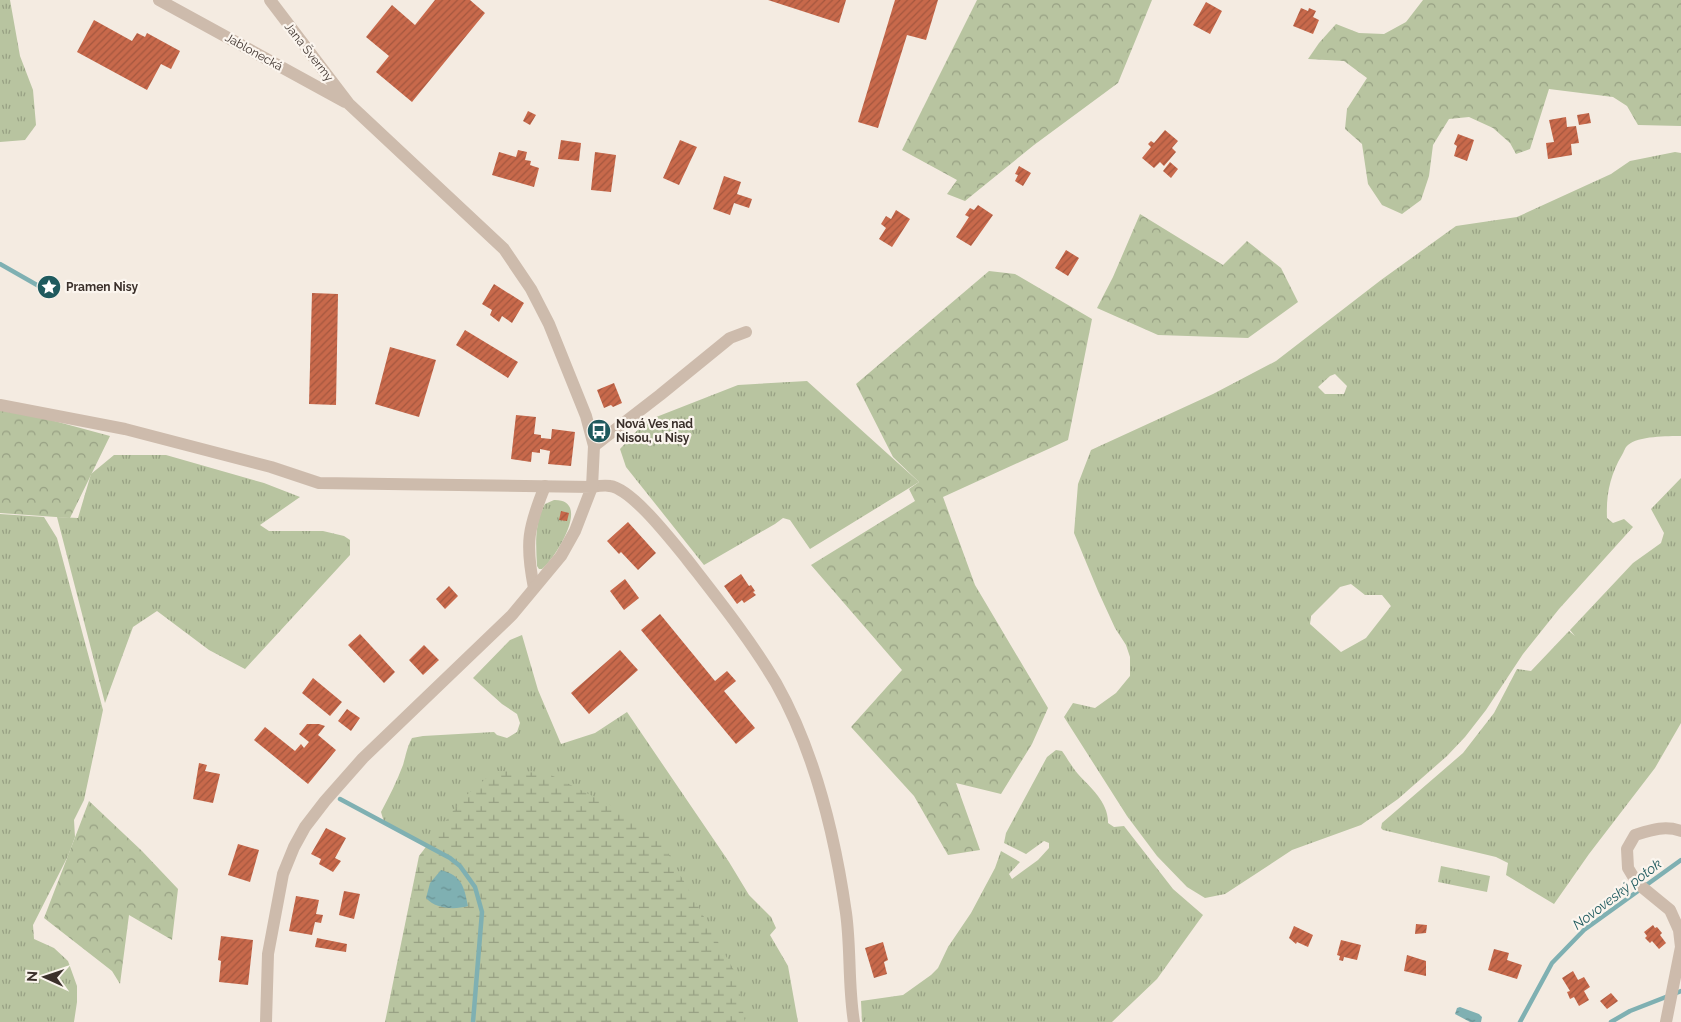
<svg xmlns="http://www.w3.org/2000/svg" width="1681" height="1022" font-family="Raleway,sans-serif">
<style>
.grass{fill:url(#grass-tufts);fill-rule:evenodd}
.forest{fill:url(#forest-crowns)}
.wetland{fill:url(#wetland-marsh)}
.water{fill:url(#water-ripples)}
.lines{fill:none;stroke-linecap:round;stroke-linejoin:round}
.stream{stroke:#7fb0b2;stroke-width:4.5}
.building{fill:url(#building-hatch)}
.minor{stroke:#cdbbac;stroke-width:12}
.tertiary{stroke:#cdbbac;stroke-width:12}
.labels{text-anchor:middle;stroke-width:4.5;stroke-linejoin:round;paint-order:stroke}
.street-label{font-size:12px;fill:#3b302b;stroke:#fbf5ee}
.poi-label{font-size:12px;font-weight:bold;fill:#3b302b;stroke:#fbf5ee;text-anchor:start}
.water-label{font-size:14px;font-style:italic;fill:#1f5a5e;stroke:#fbf5ee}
</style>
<defs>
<pattern id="grass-tufts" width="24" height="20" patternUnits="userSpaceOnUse" patternTransform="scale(1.25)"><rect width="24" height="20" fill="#b8c4a0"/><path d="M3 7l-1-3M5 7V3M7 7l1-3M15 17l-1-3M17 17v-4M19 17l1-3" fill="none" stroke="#97a083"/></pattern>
<pattern id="forest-crowns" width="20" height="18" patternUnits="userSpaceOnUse" patternTransform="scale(1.25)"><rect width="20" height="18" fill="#b8c4a0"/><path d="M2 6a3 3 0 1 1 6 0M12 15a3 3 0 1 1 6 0" fill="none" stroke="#97a083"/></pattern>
<pattern id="wetland-marsh" width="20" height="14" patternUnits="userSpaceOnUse" patternTransform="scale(1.25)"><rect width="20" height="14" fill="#b8c4a0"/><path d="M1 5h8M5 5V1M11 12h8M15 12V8" fill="none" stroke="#97a083"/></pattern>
<pattern id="water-ripples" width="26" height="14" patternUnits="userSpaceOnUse" patternTransform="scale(1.25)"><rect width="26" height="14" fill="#7fb0b2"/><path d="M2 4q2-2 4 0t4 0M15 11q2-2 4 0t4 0" fill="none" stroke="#699091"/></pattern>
<pattern id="building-hatch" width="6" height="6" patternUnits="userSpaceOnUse" patternTransform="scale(1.25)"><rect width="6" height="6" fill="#c8694b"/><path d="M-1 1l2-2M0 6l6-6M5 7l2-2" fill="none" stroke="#a4573f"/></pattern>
</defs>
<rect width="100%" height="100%" fill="#f4ebe1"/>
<path class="grass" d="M0,0H10L20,56L33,90L36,125L25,140L0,142Z
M1675,152L1681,153V436C1668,436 1638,436 1628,445C1625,447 1624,452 1622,455C1610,475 1606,495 1607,518L1613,523L1624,519L1633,527L1559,609L1523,654L1486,710L1465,737L1447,756L1398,799L1361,825L1292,850L1225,894L1205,898L1187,887L1157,856L1127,816L1064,717L1073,703L1095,708L1116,693L1130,676V657L1126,645L1115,628L1098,591L1074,533L1078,484L1091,450L1213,394L1276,361L1381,280L1456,226L1517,217L1611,174L1630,161ZM1335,374L1347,386L1344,394H1325L1318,387L1330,376ZM1351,584L1365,595H1382L1391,606L1366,638L1341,652L1310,624L1311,616L1340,587Z
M807,381L919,482L810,549L790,520L783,518L775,524L704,565L626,467L620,449L646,421L738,385Z
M114,455H166L264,483L300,497L260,525L269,531H323L344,536L350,540V555L245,669L209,650L157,611L133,627L105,703L57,517L78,518L91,474Z
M1681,478V723L1655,768L1589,854L1554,904L1506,875L1508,863L1496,857L1383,830L1381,828L1382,823L1463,753L1494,713L1517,669L1531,671L1569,631L1575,636L1570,630L1633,563L1661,543L1664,533L1651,509Z
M554,500C593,499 555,559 542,569H539L537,566C536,545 534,523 545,504Z
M0,514L44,517L57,538L103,710L84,800L74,820L75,837L68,856L33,925L34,939L54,948L68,961L77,986V1002L74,1022H0Z
M522,635L538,690L561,744L595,733L627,712L729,862L749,895L771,917L776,928L770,935L788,966L798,1022H483L430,846L384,822L381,812C389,797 397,781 403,765C406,755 407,747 412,738L423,736L494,732L497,735L507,738L517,732L520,723L517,714L502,704L473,678L510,640Z
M1056,750L1062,751C1067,758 1072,767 1078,774C1090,787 1109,803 1108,823L1114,827L1124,826L1173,889L1203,915L1157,979L1112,1022H862L861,1001L903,995L931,975L938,968L948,947L971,913L995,868L1001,851L1020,862L1009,874L1012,879L1038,860L1049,848V843L1044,841L1026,854L1004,843L1006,833L1047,757Z
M1441,866L1490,876L1487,892L1438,882Z"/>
<path class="forest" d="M977,0H1152L1118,83L1034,145L965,201L947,194L957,180L902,150Z
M1423,0H1681V126L1638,125L1627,106L1613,97L1549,89L1530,149L1516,154L1510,143L1493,128L1469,117L1449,119L1433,145L1429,176L1421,200L1402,214L1382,205L1368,184L1362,144L1345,129L1347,109L1367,78L1344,61L1308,59L1319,43L1336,24L1359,33L1384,34L1406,22Z
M1140,214L1223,265L1247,241L1281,268L1298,302L1248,338L1158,335L1097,308L1113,277Z
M989,271L1015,274L1092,319L1068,440L943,497L975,585L1048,708L1032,744L1001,794L956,783L980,850L948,855L914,796L851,727L902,670L811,565L915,501L909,489L919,482L893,457L856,384Z
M0,408L10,409L110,436L70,518L0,513Z
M89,801L142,851L178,889L172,940L129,915L120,984L112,971L44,918Z"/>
<path class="wetland" d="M495,771L547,773L634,817L664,846L736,974L745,1022H385L419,856L463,798Z"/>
<path class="water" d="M441,870C462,876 464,886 468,906C454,910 436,909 426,898L430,883Z
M1460,1007L1479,1014L1482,1017L1481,1022H1470L1455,1014L1457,1008Z"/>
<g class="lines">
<path class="stream" d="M0,264L44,289
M340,799L450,858L460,866L475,887L482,912L473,1022
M1520,1022L1552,963L1584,930L1681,860
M1611,1022L1630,1011L1681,991"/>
</g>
<path class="building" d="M435,0H470L485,13L412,102L376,72L389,56L366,37L392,5L415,25Z
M768,0H846L839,23Z
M895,0H938L926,40L907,35L878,128L858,122Z
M1206,2L1222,11L1210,34L1193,25Z
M1301,8L1308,11L1309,8L1316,11L1313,17L1319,20L1313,34L1293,26Z
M94,20L132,41L137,33L145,37L147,33L180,51L171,69L161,64L147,90L77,52Z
M528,111L536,115L530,125L523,121Z
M1589,113L1591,123L1579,125L1577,115Z
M1566,117L1567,127L1576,126L1579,143L1571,144L1572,155L1548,159L1546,143L1554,142L1549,120Z
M1165,130L1178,141L1172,148L1176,152L1164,166L1160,162L1154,168L1142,158L1151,147L1148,144L1151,141L1154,143Z
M1458,134L1474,140L1467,161L1454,156L1457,146L1454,144Z
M561,140L581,143L579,161L558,159Z
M680,140L697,147L679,185L663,178Z
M518,150L527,152L525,160L531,161L530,165L539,168L534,187L492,175L499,152L516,157Z
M595,152L616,155L611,192L591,190Z
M1170,162L1178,169L1171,178L1163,171Z
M1019,166L1031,173L1023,186L1015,181L1018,175L1015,174Z
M724,176L741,182L737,194L752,199L749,208L734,203L730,215L713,209Z
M978,205L993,215L971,246L956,237L969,217L965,215L970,208L974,210Z
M896,210L910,219L892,247L879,239L886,228L881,224L886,216L891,219Z
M1066,250L1079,258L1068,276L1055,268Z
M494,284L524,303L512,323L502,316L499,322L490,315L492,310L482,304Z
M312,293L338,294L336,405L309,404Z
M465,330L518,362L508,378L456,345Z
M390,347L436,360L419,417L375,404Z
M614,383L622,403L613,407L611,405L604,408L597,390Z
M516,415L536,417L534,434L541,435V438L551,439L552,429L575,432L571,466L548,464L550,451L540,449V453L532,452L531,462L511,459Z
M561,511L569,513L567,521L559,520Z
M628,522L656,553L638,570L621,552L619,554L607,541Z
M741,574L749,586L751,585L755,591L753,592L756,595L744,603L742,600L737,604L724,586Z
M625,579L639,598L624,610L610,591Z
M449,586L458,596L445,609L436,599Z
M660,614L715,681L727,671L736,681L724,691L755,728L736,744L641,630Z
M360,634L395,672L384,683L348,645Z
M424,645L439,660L423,675L409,660Z
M620,650L638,670L589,714L571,693Z
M313,678L342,702L330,716L302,693Z
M347,709L360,718L351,731L338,721Z
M307,724H319L325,726L318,735L336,750L308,784L254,740L265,727L295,751L301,744L304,748L309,742L299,734Z
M199,763L207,765L205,771L220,774L213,803L193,799Z
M326,828L346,838L335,858L341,861L333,872L319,864L321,859L311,854Z
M238,844L259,850L250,882L228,875Z
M344,891L360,894L354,919L339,915Z
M296,896L319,900L316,914L323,915L321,923L315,922L312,935L289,931Z
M1416,924L1427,925L1426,933L1415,934Z
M1653,925L1655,928L1657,927L1662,933L1660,935L1666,943L1659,949L1652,941L1650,943L1645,938L1647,936L1644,932Z
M1294,926L1313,935L1308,947L1297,942L1296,944L1289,938Z
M221,936L253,940L248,985L219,982L221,961L218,960Z
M317,938L347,944L346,952L315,947Z
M1341,940L1361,945L1357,960L1344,957L1343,961L1339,960L1340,956L1337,955Z
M883,942L888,960L884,962L887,974L874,978L865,948Z
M1494,949L1509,953L1507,960L1522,965L1517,979L1488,970Z
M1407,955L1426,961V976L1404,971Z
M1573,971L1578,980L1584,977L1590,987L1584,991L1589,1000L1579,1006L1574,997L1570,999L1567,992L1570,991L1562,978Z
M1611,993L1618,1001L1607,1009L1600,1001Z"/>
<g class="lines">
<path class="minor" d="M594,446L660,395L730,338L746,332
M592,487C598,486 605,485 610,486C632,489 671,540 686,558C717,598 750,639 776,683C815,752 835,836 846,913C851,949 848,986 854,1022
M534,588C525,543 528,528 545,486"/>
<path class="tertiary" d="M159,0L345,102
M0,405L125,429L271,467L319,483L592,487
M266,1022L268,954L283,874L294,847L305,827L325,801L363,758L512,615L561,556L575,531L592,487L594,446L586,416L549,324L531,289L504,249L349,104L270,0
M1666,1022L1681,947L1679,930L1670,910L1637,883L1628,868L1627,849L1635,835C1651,830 1665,825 1681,831"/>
</g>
<defs>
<g id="sight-disc" transform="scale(1.25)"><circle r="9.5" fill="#1f5a5e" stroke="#fbf5ee"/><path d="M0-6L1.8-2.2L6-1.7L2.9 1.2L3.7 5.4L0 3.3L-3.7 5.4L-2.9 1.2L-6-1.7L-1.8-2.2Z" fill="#fff"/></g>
<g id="bus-disc" transform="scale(1.25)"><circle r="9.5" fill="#1f5a5e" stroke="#fbf5ee"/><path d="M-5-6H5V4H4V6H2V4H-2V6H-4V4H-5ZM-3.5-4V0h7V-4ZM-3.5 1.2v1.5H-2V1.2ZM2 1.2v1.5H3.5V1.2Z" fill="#fff"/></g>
</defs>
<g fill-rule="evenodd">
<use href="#sight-disc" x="49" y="287"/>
<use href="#bus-disc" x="599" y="431"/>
</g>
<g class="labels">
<g class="street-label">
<text transform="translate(254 52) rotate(29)" y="4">Jablonecká</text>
<text transform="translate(309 52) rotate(52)" y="4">Jana Švermy</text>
</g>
<g class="poi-label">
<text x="66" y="291">Pramen Nisy</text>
<text x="616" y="428">Nová Ves nad<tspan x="616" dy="14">Nisou, u Nisy</tspan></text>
</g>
<g class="water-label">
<text transform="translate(1617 894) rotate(-37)" y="5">Novoveský potok</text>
</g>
</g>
<g transform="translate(45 977) rotate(273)" stroke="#fbf5ee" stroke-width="4" paint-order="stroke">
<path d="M0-4L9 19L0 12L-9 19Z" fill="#3b302b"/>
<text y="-8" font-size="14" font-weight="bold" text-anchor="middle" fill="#3b302b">N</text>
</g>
</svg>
